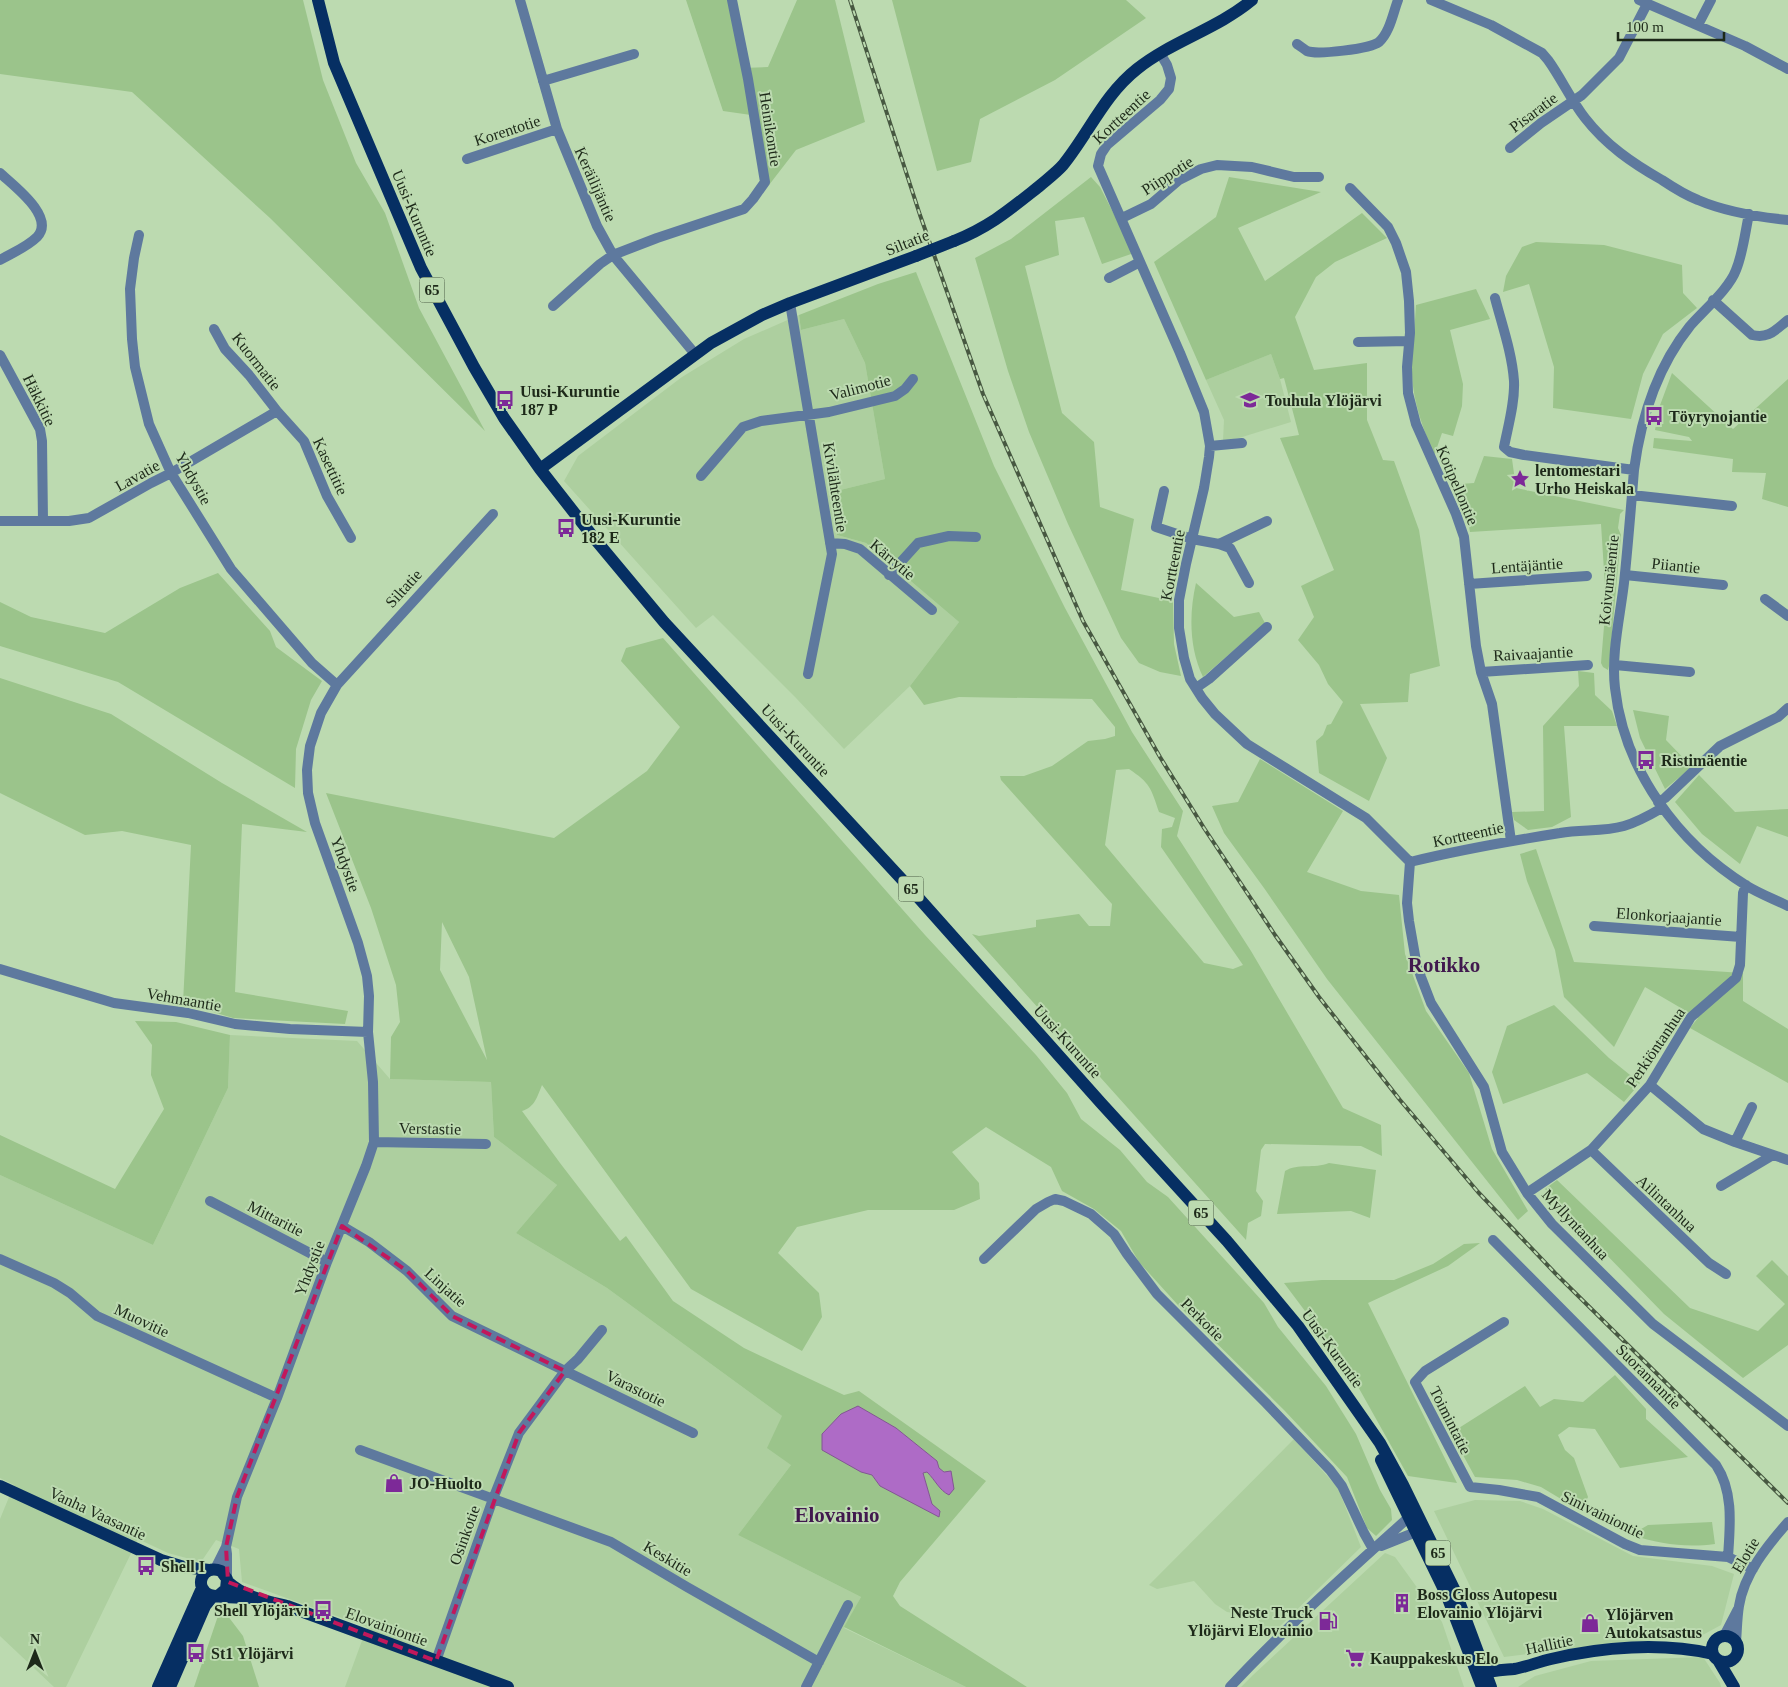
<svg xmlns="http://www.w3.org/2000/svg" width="1788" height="1687" font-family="Georgia,serif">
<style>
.built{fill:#adcf9f}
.green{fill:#9bc48b;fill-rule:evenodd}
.water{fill:#ae6bc6;stroke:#825792}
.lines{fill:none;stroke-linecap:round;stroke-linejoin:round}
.minor{stroke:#5e799e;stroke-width:10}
.major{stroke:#062f63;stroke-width:12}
.rail-casing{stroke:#475841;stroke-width:4}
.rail{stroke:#bcdab0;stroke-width:2;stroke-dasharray:5.5;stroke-linecap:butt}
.major-bridge{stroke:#062f63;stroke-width:12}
.marked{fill:none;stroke:#c2185b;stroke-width:4;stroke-dasharray:10 6;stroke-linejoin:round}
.labels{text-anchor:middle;stroke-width:4;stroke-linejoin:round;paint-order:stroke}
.shield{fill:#bcdab0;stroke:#4d5e46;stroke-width:1}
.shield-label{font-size:15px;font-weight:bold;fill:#1d2919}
.street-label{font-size:16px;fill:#1d2919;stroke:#bcdab0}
.poi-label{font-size:16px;font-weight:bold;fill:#1d2919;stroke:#bcdab0;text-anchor:start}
.district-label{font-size:21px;font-weight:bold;fill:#41194e;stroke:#bcdab0}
</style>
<rect width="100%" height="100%" fill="#bcdab0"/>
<path class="built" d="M799,315L801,330L844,319L865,363L885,479L832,492L837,535L866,543L959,622L910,686L844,749L796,698L713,615L696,628L564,481L578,456L682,377L744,339Z
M1271,354L1280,379L1291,422L1239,438L1223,441L1224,420L1206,380Z
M230,1035L357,1041L390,1079L491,1082L494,1137L557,1185L516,1233L607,1288L782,1416L791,1465L738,1535L861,1597L844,1628L966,1687H345L367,1627L242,1582L239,1549L216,1540L201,1562L168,1553L138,1539L66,1687H54L0,1636V1519L14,1485L0,1478V1175L153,1245L228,1088Z
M1294,1439L1338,1488L1361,1547L1272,1634L1254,1616L1227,1612L1215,1604L1194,1581L1157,1589L1149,1585Z
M1475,1500L1520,1501L1543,1509L1633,1556L1712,1566L1734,1574L1721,1625L1699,1637L1625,1642L1504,1657L1434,1511Z
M1385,1553L1395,1557L1442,1622L1464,1687H1241L1253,1675Z
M1703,1657L1720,1683L1721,1687H1518L1535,1676L1591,1661Z"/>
<path class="green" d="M0,0H303L323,80L356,163L385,213L419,308L485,431L270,218L132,92L0,74Z
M686,0H728L742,68L768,67L797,0H835L865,122L796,150L769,185L758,116L723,111Z
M892,0H1126L1146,18L1055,80L980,119L971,162L937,171Z
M1091,177L1100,187L1134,253L1102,264L1084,217L1055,221L1059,255L1025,266L1062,413L1094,442L1100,507L1134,519L1121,590L1173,601L1174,644L1181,676L1160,672L1139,663L1121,638L1068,524L1029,432L1008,371L975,258L1011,239Z
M1229,177L1321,192L1238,228L1265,281L1362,213L1387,238L1335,262L1316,277L1295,317L1314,370L1367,363V420L1383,460L1394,461L1419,530L1440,666L1410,674L1408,702L1360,704L1387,758L1369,801L1319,773L1316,741L1323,735L1327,725L1331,724L1343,702L1328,684L1319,665L1298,640L1314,617L1301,586L1334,570L1280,438L1299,435L1284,378L1280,379L1271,354L1206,380L1154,262L1216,217Z
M1536,242L1604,245L1682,265L1683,293L1697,308L1663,334L1643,374L1631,419L1553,408L1554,367L1529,284L1503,292L1506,276L1522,247Z
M916,272L994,466L1065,608L1132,732L1183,811L1177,836L1251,951L1343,1108L1381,1125L1382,1156L1361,1146L1265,1144L1261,1150L1256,1191L1263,1201L1261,1216L1248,1223L1246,1240L972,934L979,936L1036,927V920L1079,914L1089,926H1110L1112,904L1001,780L1000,776H1024L1052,766L1088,741L1105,739L1115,736V727L1092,699L959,697L924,705L910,686L959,622L866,543L837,535L832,492L885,479L865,363L844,319L801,330L799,315L878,284ZM1129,769C1150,783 1151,788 1159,812L1175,818L1172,827L1162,829L1161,847L1243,965L1233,969L1204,963L1105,845L1116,770Z
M1476,289L1490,319L1450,330L1463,384L1462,406L1453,436L1442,433L1434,456C1424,430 1413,403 1412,374C1411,351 1415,328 1416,305Z
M1672,373L1733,429L1788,379V507L1762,499L1766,473L1732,472L1733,459L1653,448L1654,438L1692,441L1689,437L1655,430L1659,408Z
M1484,456L1512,459L1516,488L1624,510L1620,514L1618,528L1621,535L1609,666L1608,670L1603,667L1601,663L1606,602L1601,524L1470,532L1460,484L1474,483Z
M218,573L270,631L276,647L322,681L311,700L296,749L295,788L118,682L0,646V602L31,617L105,633L180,588Z
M1196,583L1234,617L1259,612L1265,623L1203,677C1189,648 1189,613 1196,583Z
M663,638L925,935L1036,1055L1067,1093L1081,1119L1120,1150L1147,1182L1168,1197L1264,1303L1278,1327L1326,1386L1356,1434L1380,1490L1391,1509L1392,1520L1376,1536L1367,1528L1347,1477L1284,1410L1177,1304L1139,1262L1121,1231L1094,1209L1062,1191L1051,1167L986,1127L952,1152L979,1183L980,1199L954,1210H868L797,1227L778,1253L819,1293L822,1317L802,1351L691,1289L542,1085C537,1097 535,1107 522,1111L560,1163L620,1241L626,1236L673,1301L744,1348L844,1395L859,1391L986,1481L900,1582L893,1596L900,1606L1027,1687H966L844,1627L861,1597L738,1535L791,1465L767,1448L782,1416L607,1288L516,1233L557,1185L494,1137L491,1082L390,1079L391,1037L400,1022L396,985L371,908L326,793L554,838L647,771L680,727L621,661L626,648ZM442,922L469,977L487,1060L440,970ZM858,1406L896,1428L937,1461L939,1468L945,1472L949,1495C939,1490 935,1480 927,1472L923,1473L932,1504L940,1511L880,1486L872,1475Z
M1578,671L1594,673L1595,695L1612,711L1617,726H1564L1571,817L1552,827L1528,830L1514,820L1512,812L1544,811L1543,726L1579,686Z
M0,678L111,714L222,783L307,832L242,824L235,992L348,1011L345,1024L233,1018L183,1003L191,845L122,831L85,835L0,793Z
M1633,710L1669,716L1666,740L1692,767L1665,789L1640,738Z
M1260,759L1343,811L1307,872L1361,891L1399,895L1405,954L1426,1011L1469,1073L1492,1149L1528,1211L1518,1220L1327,979L1264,888L1224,833L1212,806L1238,802Z
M1699,775L1735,812L1788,809V837L1757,826L1740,864L1702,834L1675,802Z
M1536,849L1574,962L1743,973V1001L1788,1029V1083L1690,1028L1698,1018L1645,987L1614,1047L1564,997L1555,950L1527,881L1520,854Z
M1554,1005L1609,1058L1640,1083L1624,1102L1587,1073L1503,1104L1492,1072L1507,1026Z
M135,1021L176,1022L230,1035L228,1088L153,1245L0,1175V1135L115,1189L164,1109L151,1075L152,1045Z
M1329,1163L1376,1170L1370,1218L1351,1211L1277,1214L1285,1171C1298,1163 1314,1169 1329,1163Z
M1557,1180L1690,1308L1758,1331L1785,1304L1756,1276L1772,1260L1788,1276V1345L1743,1378L1664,1314L1563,1210L1545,1189Z
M1480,1243L1448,1266L1368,1303L1457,1483L1408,1476L1347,1367L1284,1283L1322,1280H1394L1433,1264L1464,1244Z
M1615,1375L1646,1409V1419L1688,1457L1620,1468L1595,1429L1569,1427L1558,1435L1565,1450L1574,1458L1588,1497L1581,1511L1541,1487L1517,1480L1475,1477L1451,1433L1525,1386L1540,1407L1554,1399L1583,1402Z
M1712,1522L1715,1544C1685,1548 1661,1544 1631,1535L1648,1525Z
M221,1607L243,1636L259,1687H194Z"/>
<path class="water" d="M858,1406L896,1428L937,1461L939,1468L944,1472L951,1471L954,1489L949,1495C939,1490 936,1481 927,1472L923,1473L932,1504L940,1511L939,1517L880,1486L872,1475L861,1472L822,1450V1434L841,1414Z"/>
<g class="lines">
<path class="minor" d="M520,0L557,129L597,226L613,255L695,354
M1431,0L1491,25L1542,53L1548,60C1561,78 1571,100 1585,118C1606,145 1632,163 1662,180C1674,188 1685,195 1698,200C1726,212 1758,217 1788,220
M1639,0L1745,46L1788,69
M1698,25L1711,0
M1297,44C1300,46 1304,49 1307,51C1317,55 1370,49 1379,42C1390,32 1393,13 1398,0
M1160,53L1167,65L1171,78L1169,89L1160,100L1107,145L1101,154L1098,166L1180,353L1204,412L1210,446L1209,457L1204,488L1186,564L1179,600V628L1184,658L1190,679L1202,698L1215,714L1247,744L1366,818L1410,862
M543,81L634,54
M1510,148L1541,123L1582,95L1619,58L1647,4
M467,159L557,129
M0,173C14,186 56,217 37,237C27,247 12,253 0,260
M1350,188L1388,227L1396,243L1406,272L1409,301L1410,333L1407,367L1408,393L1416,424L1456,514L1464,537L1476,646L1481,672L1492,704L1511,841
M1749,214C1745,233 1743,253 1736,270C1729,289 1704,310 1690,326C1657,367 1641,417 1634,470C1631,507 1628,545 1624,583C1620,617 1611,654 1615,688C1624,770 1678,843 1747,886C1760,894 1774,899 1788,906
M1122,218L1151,204L1179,180L1201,169L1217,165L1252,167L1294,177H1319
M139,235L134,258L130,289L132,339L135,367L149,424L171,473L231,569L312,663L337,685
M1109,278L1140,262
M1495,298C1502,325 1512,353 1514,381C1515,403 1508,426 1504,447L1510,452L1524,455L1634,470
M1713,300L1752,335C1769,339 1775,330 1788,320
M790,303L832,554L808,674
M553,306L600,264L613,255L657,238L744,209L753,199L765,182L748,79L732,0
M214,329L225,349L249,375L277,411L304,441L327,496L351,538
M1358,342L1409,341
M0,355L40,429L42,441L43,521
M1210,446L1242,443
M701,476L743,427L761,421L829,412L895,396L905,389L913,379
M1164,491L1156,527L1192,539L1219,544L1267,521
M1632,495L1732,506
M0,521H69L89,518L151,483L171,473L277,411
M830,543L845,544L860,549L932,610
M1219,544L1230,548L1249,583
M889,575L918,543L949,536L976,537
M1625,575L1723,585
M1469,584L1587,576
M1765,599L1788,616
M1615,665L1690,672
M1481,672L1588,665
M1196,688L1209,679L1267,627
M1658,802L1665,798L1720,746L1778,717L1788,708
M1410,862L1407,903L1409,921L1416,961L1421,977L1431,1003L1484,1087L1502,1152L1527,1193L1552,1224L1653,1324L1788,1426
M1410,862C1459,850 1510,841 1560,833C1581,829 1603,832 1624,826C1638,822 1650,815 1662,808
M1594,926L1741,937
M0,969L114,1003L188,1013L235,1024L290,1029L368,1032
M1650,1085L1703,1129L1735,1142L1788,1160
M374,1142L486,1144
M1735,1142L1752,1107
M1591,1150L1709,1263L1726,1274
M1721,1186L1773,1155
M1527,1193L1591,1150L1650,1085L1691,1017L1736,978L1740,965L1743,893L1746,885
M210,1201L327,1262
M342,1226L369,1242L407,1271L452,1316L693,1433
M1493,1240L1716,1465C1734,1492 1730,1526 1728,1557
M0,1259L54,1283L70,1293L97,1316L277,1398
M984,1259L1036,1209L1048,1202L1055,1199L1064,1201L1091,1214L1114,1234L1127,1254L1157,1294L1266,1403L1330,1470L1342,1486L1364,1533L1373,1549
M1504,1322L1425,1371L1415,1382L1470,1487L1499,1490L1538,1497L1625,1544L1640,1550L1728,1557L1753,1569
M360,1450L611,1542L687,1587L819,1662
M1381,1546L1421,1530
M226,1547L227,1554V1579
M215,1569L226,1547L237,1497L277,1398L327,1262L366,1166L374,1142L373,1082L368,1032L369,996L367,976L358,943L315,823L308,793L307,770L310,746L321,713L337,685L493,514
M1724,1636L1738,1609
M1736,1642C1737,1630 1737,1618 1739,1606C1744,1574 1767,1546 1788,1522
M436,1661L493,1499L519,1433L565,1371L578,1359L602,1330
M806,1687L848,1605
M1230,1687C1286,1627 1347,1573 1408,1518L1414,1515"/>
<path class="major" d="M318,0L334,63L421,268L474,367L504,418L540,469L594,538L664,622L908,886L1101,1103L1227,1241L1298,1326L1380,1443L1403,1485L1456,1593L1491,1687
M954,241C989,227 1008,211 1037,188C1045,181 1056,173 1063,165C1089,133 1104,95 1137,69C1172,41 1217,29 1252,0
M540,469L711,343L762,315L790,303L916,256
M1381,1460L1447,1596L1482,1687
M0,1486L161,1560L184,1567L209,1570
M228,1582C244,1597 266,1601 287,1606L508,1687
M219,1595L226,1589L227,1579L221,1571C202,1563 193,1588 210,1595C216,1597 242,1598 250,1598
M1712 1649a13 13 0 1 1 26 0a13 13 0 1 1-26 0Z
M1718,1660L1734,1687
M1480,1674C1492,1670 1502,1670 1514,1669C1526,1667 1538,1662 1551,1659C1602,1647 1661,1642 1713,1654
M158,1687L202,1588
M170,1687L205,1606L213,1596"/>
<g class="rail-casing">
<path id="rail" d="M850,0L920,215L983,394L1083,621L1160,757L1204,828L1275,935L1319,997L1400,1100L1478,1192L1555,1273L1788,1503"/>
</g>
<use href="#rail" class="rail"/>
<path class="major-bridge" d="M916,256L954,241"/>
</g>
<path class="marked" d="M342,1226L407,1271L452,1316L565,1371L519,1433L436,1661L228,1582L226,1547L237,1497Z"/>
<defs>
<g id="bus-bare" transform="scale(1.5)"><path d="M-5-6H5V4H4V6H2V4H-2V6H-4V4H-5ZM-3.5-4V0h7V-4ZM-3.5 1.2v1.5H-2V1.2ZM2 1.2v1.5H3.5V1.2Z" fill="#7d2998" stroke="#bcdab0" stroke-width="2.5" paint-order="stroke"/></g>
<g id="school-bare" transform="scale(1.5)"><path d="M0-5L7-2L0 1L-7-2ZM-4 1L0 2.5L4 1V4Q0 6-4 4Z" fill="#7d2998" stroke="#bcdab0" stroke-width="2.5" paint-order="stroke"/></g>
<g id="sight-bare" transform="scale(1.5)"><path d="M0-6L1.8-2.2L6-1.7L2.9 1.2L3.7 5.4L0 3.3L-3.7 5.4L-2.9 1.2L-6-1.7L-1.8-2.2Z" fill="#7d2998" stroke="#bcdab0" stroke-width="2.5" paint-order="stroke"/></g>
<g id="shop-bare" transform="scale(1.5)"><path d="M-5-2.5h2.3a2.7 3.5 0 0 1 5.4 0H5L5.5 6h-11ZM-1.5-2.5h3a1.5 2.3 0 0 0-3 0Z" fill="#7d2998" stroke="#bcdab0" stroke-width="2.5" paint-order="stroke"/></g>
<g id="building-bare" transform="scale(1.5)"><path d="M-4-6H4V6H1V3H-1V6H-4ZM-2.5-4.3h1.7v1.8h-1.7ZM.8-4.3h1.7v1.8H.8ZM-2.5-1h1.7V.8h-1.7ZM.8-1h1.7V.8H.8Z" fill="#7d2998" stroke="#bcdab0" stroke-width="2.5" paint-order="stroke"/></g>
<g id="fuel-bare" transform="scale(1.5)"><path d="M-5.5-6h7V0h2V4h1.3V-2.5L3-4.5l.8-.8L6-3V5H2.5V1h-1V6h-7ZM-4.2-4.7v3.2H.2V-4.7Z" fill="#7d2998" stroke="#bcdab0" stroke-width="2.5" paint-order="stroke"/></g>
<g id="supermarket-bare" transform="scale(1.5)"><path d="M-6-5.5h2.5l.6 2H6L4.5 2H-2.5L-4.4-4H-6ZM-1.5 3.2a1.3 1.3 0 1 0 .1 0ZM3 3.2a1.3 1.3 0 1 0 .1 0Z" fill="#7d2998" stroke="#bcdab0" stroke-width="2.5" paint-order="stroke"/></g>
</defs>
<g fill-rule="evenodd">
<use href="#bus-bare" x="505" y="400"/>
<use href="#school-bare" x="1250" y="400"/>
<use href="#bus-bare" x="1654" y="416"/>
<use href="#sight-bare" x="1520" y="479"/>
<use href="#bus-bare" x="566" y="528"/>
<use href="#bus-bare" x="1646" y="760"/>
<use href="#shop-bare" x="394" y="1483"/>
<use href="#bus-bare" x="146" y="1566"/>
<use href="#building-bare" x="1402" y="1603"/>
<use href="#bus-bare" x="323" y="1610"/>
<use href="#fuel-bare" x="1328" y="1621"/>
<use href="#shop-bare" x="1590" y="1623"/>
<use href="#bus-bare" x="196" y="1653"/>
<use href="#supermarket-bare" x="1355" y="1658"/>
</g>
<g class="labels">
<g class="shield">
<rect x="419.5" y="277.5" width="25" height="25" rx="4"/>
<rect x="898.5" y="876.5" width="25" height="25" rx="4"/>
<rect x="1188.5" y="1200.5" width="25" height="25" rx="4"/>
<rect x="1425.5" y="1540.5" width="25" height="25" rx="4"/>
</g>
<g class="shield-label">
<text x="432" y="295">65</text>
<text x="911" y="894">65</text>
<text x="1201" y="1218">65</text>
<text x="1438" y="1558">65</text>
</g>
<g class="street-label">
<text transform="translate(1533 112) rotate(-37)" y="6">Pisaratie</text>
<text transform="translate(1121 116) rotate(-43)" y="6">Kortteentie</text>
<text transform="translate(771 129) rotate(81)" y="6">Heinikontie</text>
<text transform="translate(507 130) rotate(-18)" y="6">Korentotie</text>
<text transform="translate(1167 175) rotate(-33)" y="6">Piippotie</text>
<text transform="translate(596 184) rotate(66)" y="6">Keräilijäntie</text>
<text transform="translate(415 213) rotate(67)" y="6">Uusi-Kuruntie</text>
<text transform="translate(907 242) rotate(-22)" y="6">Siltatie</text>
<text transform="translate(257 361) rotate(52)" y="6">Kuormatie</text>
<text transform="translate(860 387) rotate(-15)" y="6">Valimotie</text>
<text transform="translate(40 400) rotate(64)" y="6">Häkkitie</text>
<text transform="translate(331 466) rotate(65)" y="6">Kasettitie</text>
<text transform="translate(137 475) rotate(-29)" y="6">Lavatie</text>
<text transform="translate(194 478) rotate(61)" y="6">Yhdystie</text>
<text transform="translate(1458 485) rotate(67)" y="6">Kotipellontie</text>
<text transform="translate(836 487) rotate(81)" y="6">Kivilähteentie</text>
<text transform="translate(893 559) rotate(40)" y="6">Kärrytie</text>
<text transform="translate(1172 565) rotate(-79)" y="6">Kortteentie</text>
<text transform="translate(1527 565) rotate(-4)" y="6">Lentäjäntie</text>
<text transform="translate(1676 565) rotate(6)" y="6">Piiantie</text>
<text transform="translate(1608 580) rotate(-84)" y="6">Koivumäentie</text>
<text transform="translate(403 588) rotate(-48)" y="6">Siltatie</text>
<text transform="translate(1533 653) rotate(-3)" y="6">Raivaajantie</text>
<text transform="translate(796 740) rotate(47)" y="6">Uusi-Kuruntie</text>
<text transform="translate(1468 834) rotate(-12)" y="6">Kortteentie</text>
<text transform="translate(346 864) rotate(70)" y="6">Yhdystie</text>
<text transform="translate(1669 916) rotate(4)" y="6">Elonkorjaajantie</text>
<text transform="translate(184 999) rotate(10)" y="6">Vehmaantie</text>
<text transform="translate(1068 1041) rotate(48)" y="6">Uusi-Kuruntie</text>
<text transform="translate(1655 1047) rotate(-56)" y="6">Perkiöntanhua</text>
<text transform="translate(430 1128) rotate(1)" y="6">Verstastie</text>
<text transform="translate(1667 1203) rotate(43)" y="6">Ailintanhua</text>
<text transform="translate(276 1218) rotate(27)" y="6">Mittaritie</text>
<text transform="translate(1576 1224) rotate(47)" y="6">Myllyntanhua</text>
<text transform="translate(309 1268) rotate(-69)" y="6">Yhdystie</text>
<text transform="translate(446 1287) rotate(42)" y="6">Linjatie</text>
<text transform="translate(1203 1319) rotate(45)" y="6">Perkotie</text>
<text transform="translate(142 1320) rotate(25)" y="6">Muovitie</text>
<text transform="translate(1333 1348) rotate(54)" y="6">Uusi-Kuruntie</text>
<text transform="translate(1649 1376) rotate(45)" y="6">Suorannantie</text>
<text transform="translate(636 1388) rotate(26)" y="6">Varastotie</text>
<text transform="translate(1451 1420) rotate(63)" y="6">Toimintatie</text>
<text transform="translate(98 1513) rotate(25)" y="6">Vanha Vaasantie</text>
<text transform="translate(1603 1514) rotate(26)" y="6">Sinivainiontie</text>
<text transform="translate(464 1535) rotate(-70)" y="6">Osinkotie</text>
<text transform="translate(1745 1555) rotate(-59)" y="6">Elotie</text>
<text transform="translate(668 1558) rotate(31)" y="6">Keskitie</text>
<text transform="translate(387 1626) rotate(20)" y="6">Elovainiontie</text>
<text transform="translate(1549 1644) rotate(-12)" y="6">Hallitie</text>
</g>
<g class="poi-label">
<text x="520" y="397">Uusi-Kuruntie<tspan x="520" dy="18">187 P</tspan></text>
<text x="1265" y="406">Touhula Ylöjärvi</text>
<text x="1669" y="422">Töyrynojantie</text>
<text x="1535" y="476">lentomestari<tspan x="1535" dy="18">Urho Heiskala</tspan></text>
<text x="581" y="525">Uusi-Kuruntie<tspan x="581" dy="18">182 E</tspan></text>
<text x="1661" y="766">Ristimäentie</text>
<text x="409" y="1489">JO-Huolto</text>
<text x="161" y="1572">Shell I</text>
<text x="1417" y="1600">Boss Gloss Autopesu<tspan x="1417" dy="18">Elovainio Ylöjärvi</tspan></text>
<text x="308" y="1616" text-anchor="end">Shell Ylöjärvi</text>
<text x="1313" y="1618" text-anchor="end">Neste Truck<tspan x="1313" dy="18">Ylöjärvi Elovainio</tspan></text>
<text x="1605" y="1620">Ylöjärven<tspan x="1605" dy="18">Autokatsastus</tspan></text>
<text x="211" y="1659">St1 Ylöjärvi</text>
<text x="1370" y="1664">Kauppakeskus Elo</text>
</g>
<g class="district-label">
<text x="1444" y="972">Rotikko</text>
<text x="837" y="1522">Elovainio</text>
</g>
</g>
<g transform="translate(35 1652)" stroke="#bcdab0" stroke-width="4" paint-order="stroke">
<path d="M0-4L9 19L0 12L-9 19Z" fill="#1d2919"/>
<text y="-8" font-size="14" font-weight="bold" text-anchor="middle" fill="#1d2919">N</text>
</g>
<path d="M1618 32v8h106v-8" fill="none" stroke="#1d2919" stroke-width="2.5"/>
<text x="1626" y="32" font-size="15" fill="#1d2919" stroke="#bcdab0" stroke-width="4" paint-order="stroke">100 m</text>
</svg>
